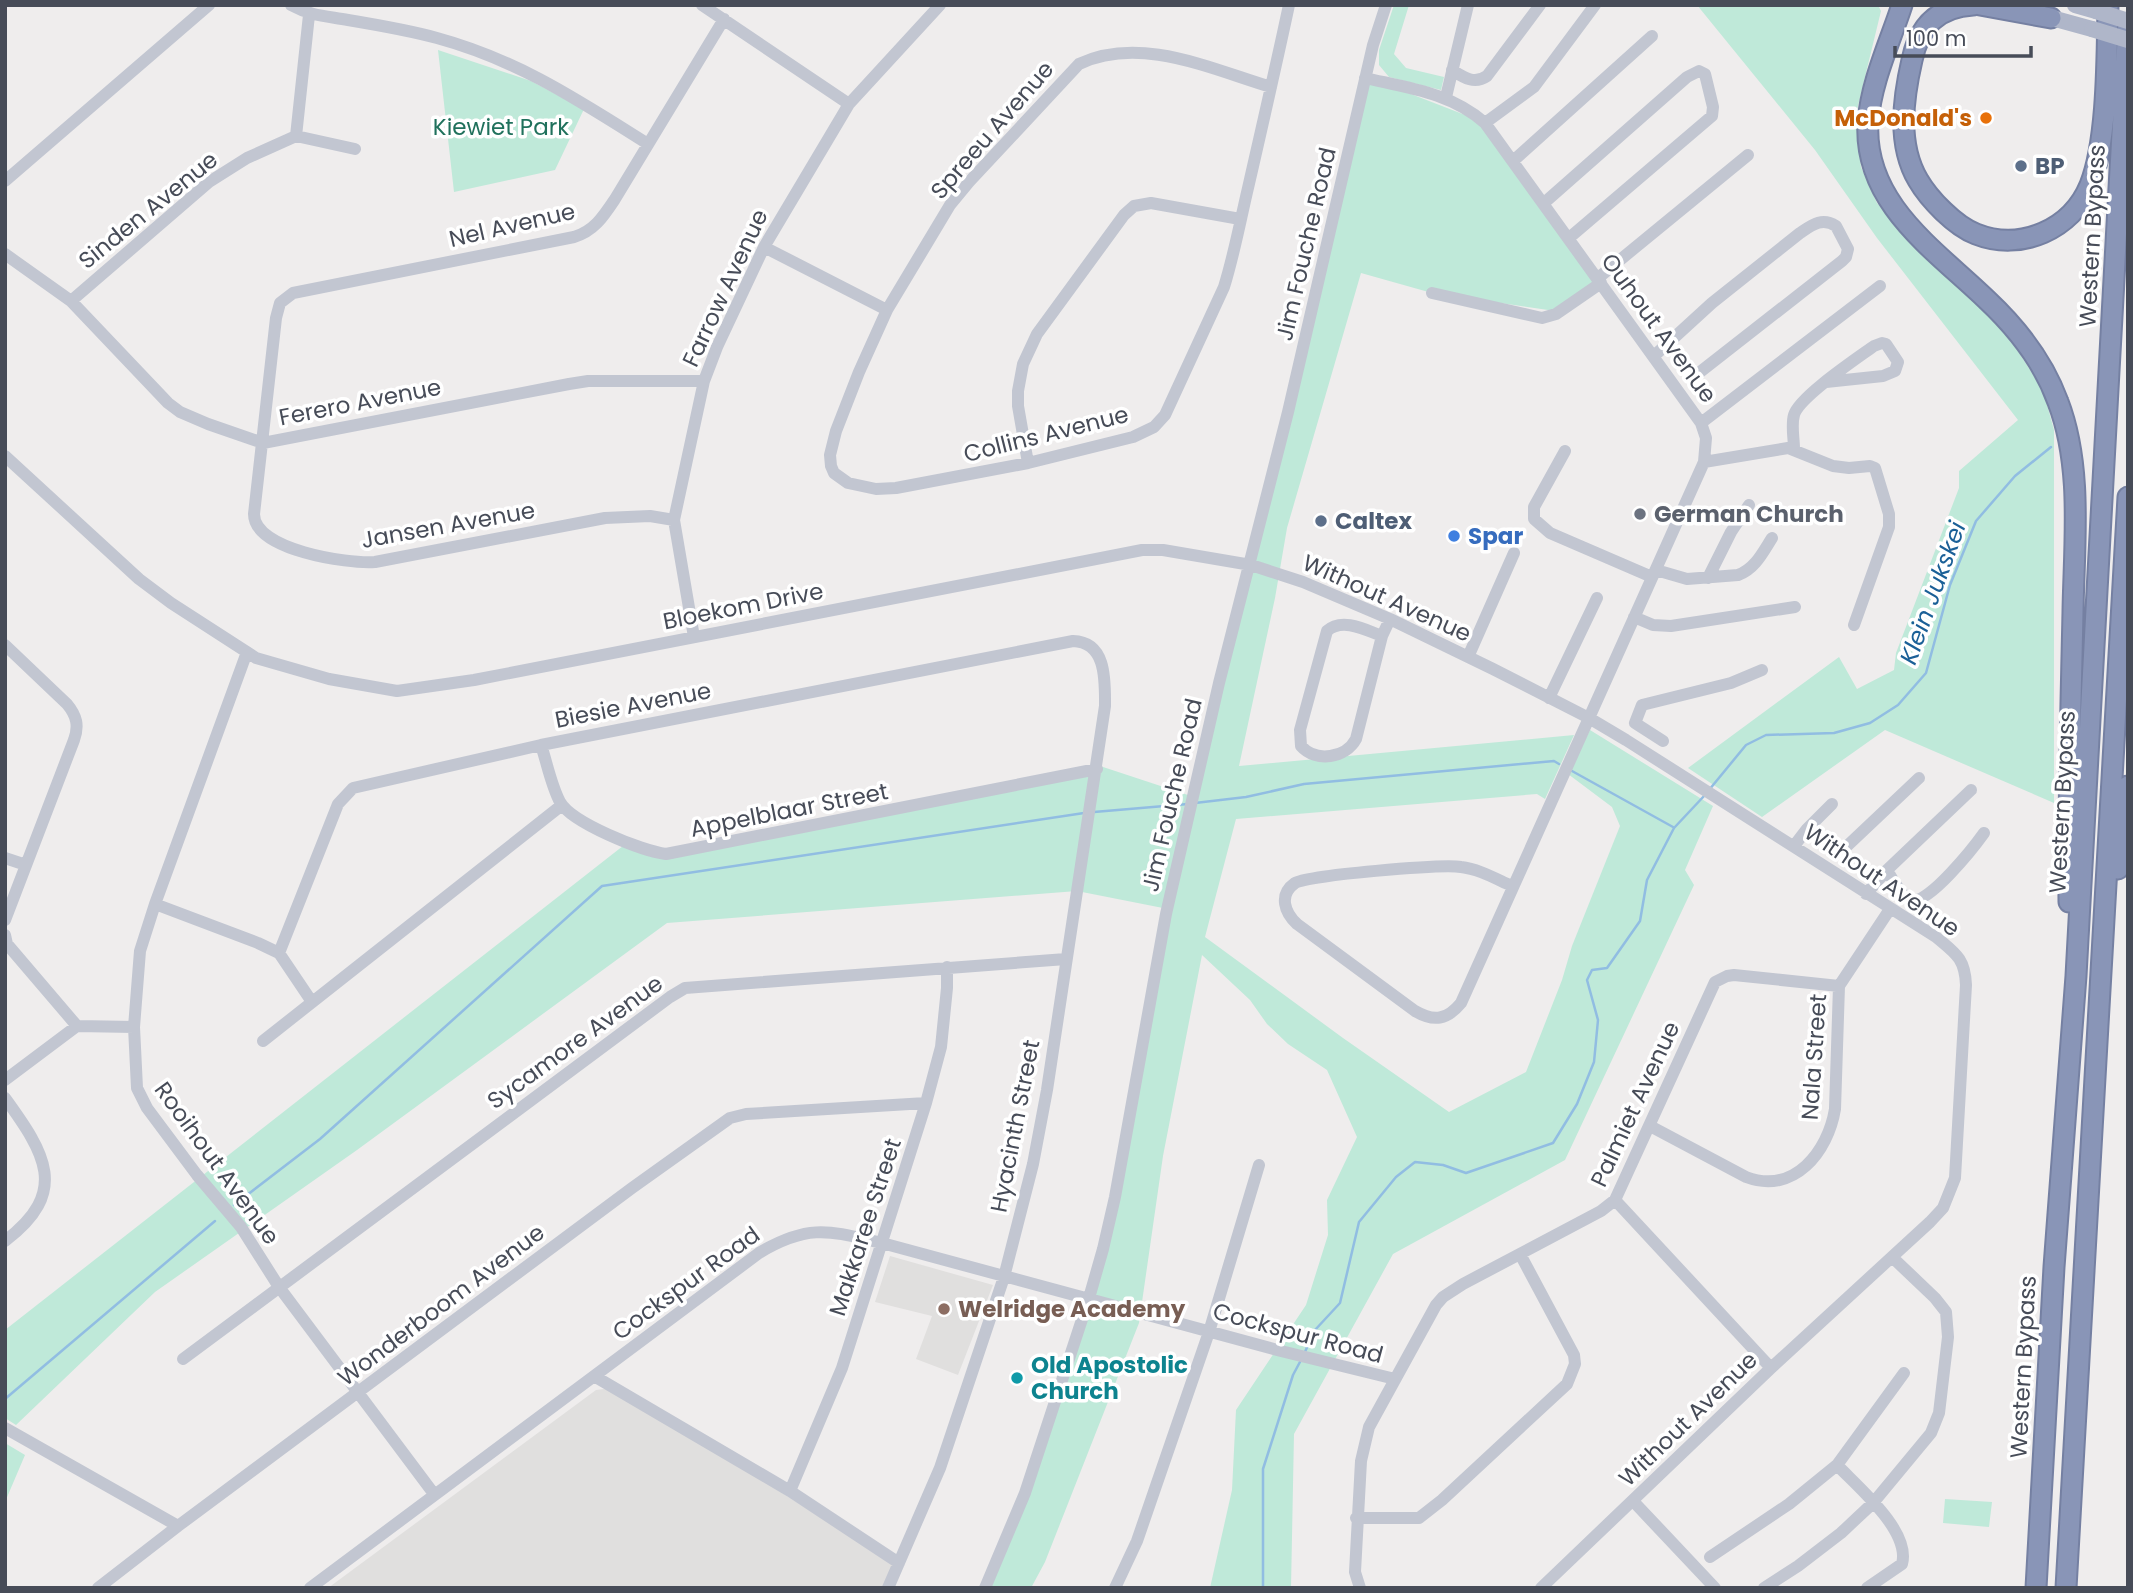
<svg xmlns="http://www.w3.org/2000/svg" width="2133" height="1593" font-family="Poppins,sans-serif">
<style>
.education{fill:#e0dfde}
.green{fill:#bfe9d9}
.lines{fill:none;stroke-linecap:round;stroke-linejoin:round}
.stream{stroke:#91bde2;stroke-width:2.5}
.highway-casing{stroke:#7580a2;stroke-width:23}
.minor{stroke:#c2c6d1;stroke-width:12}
.major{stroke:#afb6c9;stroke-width:16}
.highway{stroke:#8995b7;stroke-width:19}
.major-bridge{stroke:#afb6c9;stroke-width:16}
.food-dot{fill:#e8710a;stroke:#fff;stroke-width:2.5}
.service-dot{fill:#5c6f8a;stroke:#fff;stroke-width:2.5}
.worship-dot{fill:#6b7280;stroke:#fff;stroke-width:2.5}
.shop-dot{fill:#3f7fe0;stroke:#fff;stroke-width:2.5}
.education-dot{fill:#8d6e63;stroke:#fff;stroke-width:2.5}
.culture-dot{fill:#0f9aa8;stroke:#fff;stroke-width:2.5}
.labels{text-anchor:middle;stroke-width:7;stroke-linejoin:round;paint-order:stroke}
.food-label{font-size:23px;font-weight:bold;fill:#c56008;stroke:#fff;text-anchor:end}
.park-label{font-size:23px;fill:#20715c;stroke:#fff}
.street-label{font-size:23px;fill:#474c58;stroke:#fff}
.service-label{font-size:23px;font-weight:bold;fill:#4e5e75;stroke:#fff;text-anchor:start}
.worship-label{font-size:23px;font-weight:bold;fill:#5b616d;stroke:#fff;text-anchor:start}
.shop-label{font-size:23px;font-weight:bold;fill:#366cbe;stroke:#fff;text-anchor:start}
.education-label{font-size:23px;font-weight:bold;fill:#785e54;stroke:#fff;text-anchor:start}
.culture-label{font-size:23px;font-weight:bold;fill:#0d838f;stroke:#fff;text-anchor:start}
.water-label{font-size:24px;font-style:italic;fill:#1b6097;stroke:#fff}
</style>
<rect width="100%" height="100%" fill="#efeded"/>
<path class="education" d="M890,1256L993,1285L958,1375L916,1359L932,1316L875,1302Z
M611,1388L678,1426L893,1564L882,1588H328L596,1390Z"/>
<path class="green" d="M1394,5H1409L1394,54L1406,68L1444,77L1441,90L1389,77L1379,65V50Z
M1697,5H1878L1881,11L1856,114L1861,167L1877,203L1935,265L2003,328L2043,390L2054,430V803L1885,730L1762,817L1688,768L1839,657L1857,689L1894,670L1896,653L1959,488V471L2018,420L1877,238L1815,150Z
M438,50L531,81L584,109L555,170L454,192Z
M1367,77L1491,125L1603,281L1555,311L1432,293L1361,273L1287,528L1275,598L1239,766L1574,735L1545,799L1537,794L1236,819L1205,937L1343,1038L1449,1112L1526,1072L1562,980L1572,946L1620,826L1612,807L1568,774L1590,730L1713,806L1685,870L1694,885L1565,1160L1393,1254L1294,1434L1291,1588H1210L1232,1490L1236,1410L1306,1305L1328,1235L1327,1200L1357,1137L1327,1070L1288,1044L1267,1024L1250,1000L1202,955L1163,1156L1139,1323L1045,1562L1031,1588H987L1104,1247L1168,909L1077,891L667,923L357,1150L155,1292L16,1425L5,1418V1330L628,842L666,851L1097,765L1194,797Z
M5,1443L25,1455L5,1502Z
M1945,1499L1992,1502L1989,1527L1943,1523Z"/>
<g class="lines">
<path class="stream" d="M1572,771L1673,827
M1709,790L1746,745L1766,735L1834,733L1870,723L1898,705L1926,673L1950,585L1976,521L2015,476L2051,447
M1195,803L1246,797L1304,784L1554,761L1559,764
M1094,812L1188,804
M234,1205L320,1139L602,886L1084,813
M1304,1354L1315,1330L1340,1303L1359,1222L1396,1177L1415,1162L1443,1165L1466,1173L1553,1143L1577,1104L1594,1062L1598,1020L1587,980L1592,970L1607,968L1640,921L1647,880L1674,828L1705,795
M5,1399L215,1221
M1263,1588V1469L1293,1375L1301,1360"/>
<g class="highway-casing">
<path id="highway" d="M1902,5C1890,42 1871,82 1868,122C1863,203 1934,249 1986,299C2016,327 2044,363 2058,402C2083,467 2074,544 2073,612C2071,708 2068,805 2069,902
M1973,5C1938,7 1919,26 1912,60C1903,99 1897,144 1918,180C1929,199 1955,226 1976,234C2021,252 2072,229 2090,185C2108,140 2107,55 2108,5
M1980,5L2051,18
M2118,869L2128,786
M2036,1588L2054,1267L2076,976L2128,23
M2066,1588L2128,497"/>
</g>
<path class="minor" d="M291,5C311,16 326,16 348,20C378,25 408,30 437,38C518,60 578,100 648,144
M702,5L849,104
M1452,70C1463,77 1474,85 1487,76L1540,5
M1365,78C1409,88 1451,93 1485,123L1701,423L1706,438L1704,462L1461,1003C1447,1020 1434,1022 1415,1011L1297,924C1285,913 1278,895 1295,883C1307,875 1443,864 1461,867C1479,869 1496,879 1512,886
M1271,87C1211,69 1140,35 1079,64L969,182L950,205L887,310L859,372L836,431L830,455L831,466L834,473L848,483L876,489L896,488L1028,463L1133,437L1154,427L1165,415L1224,287C1234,255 1240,222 1248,188C1262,127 1276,66 1289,5
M1446,97L1468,5
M1485,123L1534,87L1595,5
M296,136L309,15
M296,136L355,149
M1513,161L1652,36
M5,181L209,5
M1544,203L1687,77L1699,71L1705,74L1713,107L1712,116L1569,238
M764,247L887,310
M5,254L71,301L168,403L180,412L208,424L263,443L569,384L588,381H704
M1598,278L1748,155
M1432,293L1542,318L1556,314L1601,283
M71,301L209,182L247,158L296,136
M1654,356L1712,303L1800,233C1812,225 1822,217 1836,226L1848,249L1846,257L1842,261L1700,372
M1701,423L1880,286
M1794,449C1794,438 1791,425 1794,415C1799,397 1856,359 1874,346L1882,343L1886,344L1898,362L1895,371L1883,376L1826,382
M1565,451L1534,507V519L1550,533L1652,577
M5,456L139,579L171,603L256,658L329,679L397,691L474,680L1142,550H1163L1251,565L1303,582L1390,619L1493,669L1589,718L1626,740L1936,937C1955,953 1965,958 1966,985L1955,1178L1943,1208L1930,1222L1771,1368L1541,1588
M1704,462L1788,448L1833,466L1849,468L1870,466L1875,468L1889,514V527L1854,625
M1028,463L1018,406V391L1023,364L1037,334L1124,215L1134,206L1151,203L1240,219
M674,520L650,516L605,518L375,562C347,564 254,550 254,514L276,318L280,303L293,293L574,237C594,231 603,217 615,199L724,19
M1656,570L1687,579L1738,575C1755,569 1763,552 1772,538
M1708,578L1731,532L1749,505
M1634,617L1653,625L1671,626L1795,607
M1382,636C1366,630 1342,617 1327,631L1300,730L1301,746C1316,763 1346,758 1356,739L1382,636L1390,619
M694,637L674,520L704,381L717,347L764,247L849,104L940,5
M5,645L67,704C77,716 79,726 74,740L5,920
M247,652L155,904L140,951L134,1027L137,1088L147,1108L197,1175L241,1227L279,1287L434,1494
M1468,657L1514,553
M1549,698L1597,598
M1663,741L1635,723L1642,705L1731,683L1762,670
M541,745C547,763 551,785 560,802C572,823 642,851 666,854L1097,769
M1807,829L1832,804
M1794,846L1807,829L1831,848L1836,850L1846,847L1919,778
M5,858L26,865
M1887,870C1892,878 1902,898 1912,900C1928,905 1974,847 1984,833
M1866,894L1887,870L1971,790
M155,904L258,943L279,953L312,1002
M5,935L7,944L77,1026
M279,953L338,804L353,788L541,745L1073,641C1107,642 1105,681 1105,706L1047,1090L1033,1164L1004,1277L940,1468L888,1588
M263,1041L562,805
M5,1080L77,1026L134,1027
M5,1098C45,1153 70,1192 5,1241
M1650,1126L1746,1177C1794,1195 1828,1152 1835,1109L1839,986L1890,909
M1615,1200L1771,1368
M183,1359L670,997L685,988L1066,959
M594,1376L790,1491L899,1563
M5,1428L178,1526L632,1188L730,1118L746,1114L926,1103
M1837,1465C1858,1487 1911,1531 1902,1564L1867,1588
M790,1491L842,1368L926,1103L941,1047L947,988V967
M1633,1501L1715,1588
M1356,1518H1419L1442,1500L1567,1384L1575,1364L1574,1355L1520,1254
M1710,1557L1789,1504L1837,1465L1904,1373
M98,1588L178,1526
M310,1588L759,1253C809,1223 830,1231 882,1243L1281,1351L1395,1379
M985,1588L1025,1493L1089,1298L1103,1249L1115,1197L1166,914L1219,683L1288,412L1373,45L1386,5
M1115,1588L1137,1541L1209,1332L1259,1165
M1360,1588L1355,1572L1361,1461L1369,1427L1436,1305L1443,1297L1463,1284L1601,1211L1615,1200L1715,982L1727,976L1734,975L1839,986
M1764,1588L1798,1566L1841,1533L1873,1503L1931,1433L1939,1413L1948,1337L1946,1312L1935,1298L1892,1257"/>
<path class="major" d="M2075,5L2096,11
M2041,15L2092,29"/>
<use href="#highway" class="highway"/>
<path class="major-bridge" d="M2096,11L2128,21
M2092,29L2128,40"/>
</g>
<circle class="food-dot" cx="1986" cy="118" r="7"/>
<g class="service-dot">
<circle cx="2021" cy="166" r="7"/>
<circle cx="1321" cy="521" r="7"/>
</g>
<circle class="worship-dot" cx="1640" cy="514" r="7"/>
<circle class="shop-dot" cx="1454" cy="536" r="7"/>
<circle class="education-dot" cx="944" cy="1309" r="7"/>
<circle class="culture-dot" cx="1017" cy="1378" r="7"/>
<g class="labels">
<g class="food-label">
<text x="1972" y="126">McDonald's</text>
</g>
<g class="park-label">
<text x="501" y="135">Kiewiet Park</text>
</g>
<g class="street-label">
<text transform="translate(992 130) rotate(-49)" y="8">Spreeu Avenue</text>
<text transform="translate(148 210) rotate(-39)" y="8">Sinden Avenue</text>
<text transform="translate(512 225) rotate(-13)" y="8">Nel Avenue</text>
<text transform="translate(2092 236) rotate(-87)" y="8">Western Bypass</text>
<text transform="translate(1306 244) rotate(-77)" y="8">Jim Fouche Road</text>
<text transform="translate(725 288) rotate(-65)" y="8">Farrow Avenue</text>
<text transform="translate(1659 328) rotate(54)" y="8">Ouhout Avenue</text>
<text transform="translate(360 402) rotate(-11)" y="8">Ferero Avenue</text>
<text transform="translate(1046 434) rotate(-14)" y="8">Collins Avenue</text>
<text transform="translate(448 525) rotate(-10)" y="8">Jansen Avenue</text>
<text transform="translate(1387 598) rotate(24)" y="8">Without Avenue</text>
<text transform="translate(743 606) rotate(-11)" y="8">Bloekom Drive</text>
<text transform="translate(633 705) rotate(-11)" y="8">Biesie Avenue</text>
<text transform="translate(1172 795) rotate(-77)" y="8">Jim Fouche Road</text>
<text transform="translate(2062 802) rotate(-87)" y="8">Western Bypass</text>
<text transform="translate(789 810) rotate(-11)" y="8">Appelblaar Street</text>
<text transform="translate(1882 880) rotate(34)" y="8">Without Avenue</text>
<text transform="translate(575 1042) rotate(-36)" y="8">Sycamore Avenue</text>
<text transform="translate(1814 1057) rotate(-86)" y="8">Nala Street</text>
<text transform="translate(1635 1104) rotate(-65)" y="8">Palmiet Avenue</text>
<text transform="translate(1015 1126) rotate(-79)" y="8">Hyacinth Street</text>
<text transform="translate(217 1163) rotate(54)" y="8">Rooihout Avenue</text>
<text transform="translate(865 1227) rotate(-72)" y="8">Makkaree Street</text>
<text transform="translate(686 1283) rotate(-36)" y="8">Cockspur Road</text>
<text transform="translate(441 1305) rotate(-37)" y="8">Wonderboom Avenue</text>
<text transform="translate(1298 1333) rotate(15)" y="8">Cockspur Road</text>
<text transform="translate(2023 1367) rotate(-87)" y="8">Western Bypass</text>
<text transform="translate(1688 1419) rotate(-44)" y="8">Without Avenue</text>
</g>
<g class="service-label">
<text x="2035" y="174">BP</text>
<text x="1335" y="529">Caltex</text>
</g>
<g class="worship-label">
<text x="1654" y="522">German Church</text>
</g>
<g class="shop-label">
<text x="1468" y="544">Spar</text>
</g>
<g class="education-label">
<text x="958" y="1317">Welridge Academy</text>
</g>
<g class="culture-label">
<text x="1031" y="1373">Old Apostolic<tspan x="1031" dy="26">Church</tspan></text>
</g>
<g class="water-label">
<text transform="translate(1933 593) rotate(-70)" y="8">Klein Jukskei</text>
</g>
</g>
<rect width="2133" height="1593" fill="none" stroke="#474c58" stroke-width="14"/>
<path d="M1895 46v10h136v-10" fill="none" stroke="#474c58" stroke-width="3.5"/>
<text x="1906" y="46" font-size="21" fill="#474c58" stroke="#ffffff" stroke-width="5" paint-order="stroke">100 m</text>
</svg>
